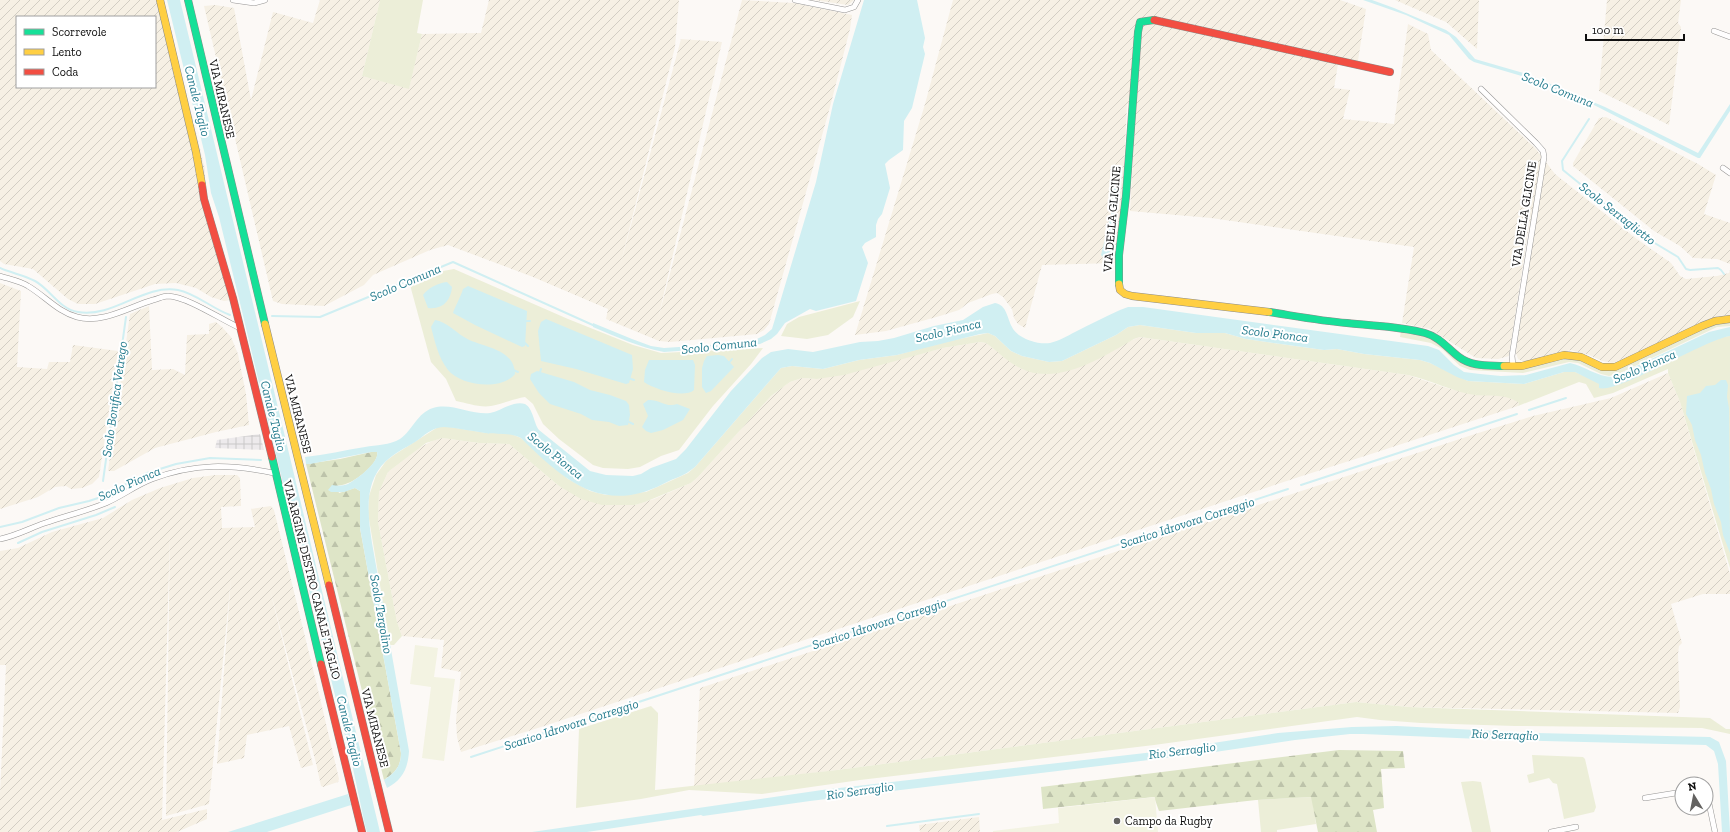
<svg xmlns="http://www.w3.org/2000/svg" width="1730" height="832" font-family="'Zilla Slab',serif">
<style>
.industrial{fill:url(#industrial-grid)}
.farmland{fill:url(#farmland-furrows);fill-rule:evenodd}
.green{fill:#eceed8}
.forest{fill:url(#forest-firs)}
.pitch{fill:#f3f3e2}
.water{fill:#d0eff2}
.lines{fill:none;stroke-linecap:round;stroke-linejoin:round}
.stream{stroke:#d0eff2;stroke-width:2}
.street-casing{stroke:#969594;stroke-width:6}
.fast-casing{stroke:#8d8c8a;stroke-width:8}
.slow-casing{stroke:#8d8c8a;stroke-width:8}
.jam-casing{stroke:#8d8c8a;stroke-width:8}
.street{stroke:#fffefe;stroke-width:5}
.fast{stroke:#16e098;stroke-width:7}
.slow{stroke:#ffcf43;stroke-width:7}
.jam{stroke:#f24e42;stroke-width:7}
.poi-dot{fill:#636260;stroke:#fff;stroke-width:1.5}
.labels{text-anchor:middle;stroke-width:4;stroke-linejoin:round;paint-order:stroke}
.street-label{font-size:12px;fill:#101010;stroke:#fff}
.poi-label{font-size:12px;fill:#101010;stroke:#fff;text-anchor:start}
.water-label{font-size:13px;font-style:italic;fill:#257c8e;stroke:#fff}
</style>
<defs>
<pattern id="industrial-grid" width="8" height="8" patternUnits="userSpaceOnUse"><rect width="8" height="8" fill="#edeaec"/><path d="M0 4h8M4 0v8" fill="none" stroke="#cac8c9"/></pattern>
<pattern id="farmland-furrows" width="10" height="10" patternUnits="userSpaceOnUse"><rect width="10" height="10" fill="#f6f0e4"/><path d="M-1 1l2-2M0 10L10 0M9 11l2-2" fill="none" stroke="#d2cdc3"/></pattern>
<pattern id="forest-firs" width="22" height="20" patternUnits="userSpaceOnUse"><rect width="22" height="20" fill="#dee5c7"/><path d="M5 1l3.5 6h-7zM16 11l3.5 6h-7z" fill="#bdc3aa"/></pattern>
</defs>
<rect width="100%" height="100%" fill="#fcf9f6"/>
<path class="industrial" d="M260,434L264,450L215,448L217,440Z"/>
<path class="farmland" d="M0,0H163L205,169V189L231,300L224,301L211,297L196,288L176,283L155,284L95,304H78L68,299L33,269L4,264L0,261ZM17,17H155V87H17Z
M320,0H380L362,76L409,88L422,34L481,33L489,0H679L675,47L620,266L681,39L722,42L658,319L742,0L794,3L852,15L850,29L830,107L769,324L764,330L757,334L747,335L670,342L659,341L606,319L608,309L533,277L448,245L430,250L373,275L364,285L324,306L282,304L273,301L204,6L215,5L234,8L251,100L273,12L313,23Z
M814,0H854L848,5Z
M953,0H1340L1366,9L1357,67L1338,64L1334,88L1350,90L1343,119L1394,124L1408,24L1428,34L1431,50L1536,149L1555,174L1634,237L1671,263L1680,276L1686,279L1717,276L1729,273L1730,270V315L1719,316L1613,363L1602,361L1589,355L1571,350L1561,352L1529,361H1522L1518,359L1516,353L1531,212L1509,356L1498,359L1476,358L1430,329L1402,323L1414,247L1211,218L1130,211L1136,105L1127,104L1122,210L1115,263L1042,265L1025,328L1018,324L1014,318L1012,309L1003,297L997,293L992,294L968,303L959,310L940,316L886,331L855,335L925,104Z
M1395,0H1479L1477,49L1446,22Z
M1607,0H1681L1678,23L1681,27L1669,125L1599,91Z
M1606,117L1698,164L1716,175L1704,214L1730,223V264L1717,259L1693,258L1680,246L1654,231L1573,166V163L1599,118Z
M0,283L21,291L17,367L47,369L49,362H70L73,345L118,351L99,477L92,484L82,488L71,489L66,486L55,487L38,497L0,509Z
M149,306L152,370L173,369L185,375L187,335L209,334V324L216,322L222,327L231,337L238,354L246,394L249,425L216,432L155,448L114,471H108L130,314Z
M1140,337L1408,375L1447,388L1475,395H1503L1512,398L1519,403L1518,406L1368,455L1302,476L538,728L461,752L457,737L456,720L461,672L441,668L444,640L402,636L397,622L378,522L379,492L388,472L419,448L434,440L442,438L479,443L509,444L559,486L624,505H635L654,499L691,483L698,477L771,396L790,382L802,378L817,379L943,348L980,342L986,343L1020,368L1036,373L1045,374Z
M1668,373L1680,402L1730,574V594H1703L1671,604L1682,643L1679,646L1678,654L1680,707L1678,713L1409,707L1356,702L837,770L694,787L700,688L1475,434L1533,416L1611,398Z
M215,475H237L240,478L241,506L221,507L222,528L255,527L251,509L271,506L274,510L320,698L339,779L338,782L323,787L321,786L316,763L270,590L313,765L301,768L289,726L247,735L244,758L217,764L231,578L209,804L166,816L170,532L162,820L207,809V819L177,832H0V794L6,665H0V551L18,548L52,532L103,518L132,500L160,488L193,478Z
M979,817L980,832H920L919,825Z"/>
<path class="green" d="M380,0H423L417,33L422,34L409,89L362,76Z
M454,269L568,319L633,345L661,353L763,348L751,364L713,406L679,450L661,456L640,467L628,469L603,468L593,465L559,439L543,424L533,404L525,397C513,399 502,404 491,406C480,408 467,403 456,401L446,379L431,362L410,285L443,271Z
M860,301L853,317L828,335L807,339L781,336L787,324L799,317Z
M1730,321V326L1717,327L1618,374L1609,376L1601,374L1578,363L1569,362L1523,373L1470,370L1460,366L1442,349L1431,343L1400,337L1401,330L1433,337L1461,361L1517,369L1568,357L1581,360L1608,371L1616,369L1702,328Z
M1140,325L1196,333H1225L1246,339L1324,350L1337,349L1364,354L1420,360L1430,363L1468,381L1524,384L1564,372H1575L1611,387L1702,345L1721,337L1730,336V568L1680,402L1668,373V369L1613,393L1594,398L1586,384L1579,382L1518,406L1519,403C1504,393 1491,397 1474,395C1451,391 1431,380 1408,375L1140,337L1134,339C1103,357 1057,387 1020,368C1008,362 997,351 986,343L980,342L943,348L844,375L817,379L802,378L790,382L771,396L698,477L691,483L645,502L635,505H602L581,499L559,486L509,444L479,443L442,438L426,443L388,472L379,492L378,522L397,622L402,636L394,645H390L368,513L369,496L376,475L386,461L394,455L438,427H450L487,433H509L521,438L568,479L590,491L606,495L646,492L688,473L695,467L781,368L792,366L823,369L859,360L897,355L940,343L988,333L995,336L1011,351L1022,356L1049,362L1062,361L1116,335L1128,327Z
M1356,702L1409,707L1710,718L1726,729H1730V734L1702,728L1515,726L1421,723L1380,720L1357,717L1154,745L860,780L762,794L689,790L641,799L576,808L579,729L651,706L658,713V720L655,790L837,770Z
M1532,755L1583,757L1585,759L1596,807L1594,812L1564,819L1557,784L1553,783L1549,778L1529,783L1527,775L1534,773Z
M1473,781L1481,782L1491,832H1472L1461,782Z
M1312,797L1316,824L1277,830V832H1261L1258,800Z"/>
<path class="forest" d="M371,452H377C380,462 357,480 348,483C344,485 340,485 336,486L339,493L355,488L360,491V528L401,753C401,766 395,773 384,780L306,464L340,459Z
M1339,750L1403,751L1405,768L1381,769L1384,808L1373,810L1377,832H1318L1311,797L1256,800L1159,811L1154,797L1043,809L1041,787Z"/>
<path class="pitch" d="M415,645L438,648L434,677L455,679L444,761L422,758L431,687L410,684Z
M1155,797L1158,832H993V831L1059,823L1058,808Z"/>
<path class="water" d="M167,0H180L380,832H367L365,825L352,764L296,538L240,303L219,217L211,193L205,155Z
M864,0H917L925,38L923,47L925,54L912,108L904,121L903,150L889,160L885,164L890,188L882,214L878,219L876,225V237L865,243L862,247L868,263L856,301L816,311L810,309L785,323L777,334L771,339L760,344L749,346L664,352C639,347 617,337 593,327V323L632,339L651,346L664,348L724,344L755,340L765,335L772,329L816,182L833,104Z
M1363,0H1372L1394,8L1446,30L1456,37L1475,59L1527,74L1605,107L1698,153L1730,104V111L1700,158H1698L1592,104L1525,77L1474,62L1469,59L1449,35L1406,15Z
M1115,175L1118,176L1110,251L1108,257H1103L1101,255L1111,215Z
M447,282L452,287C451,300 443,310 428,308L423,295C428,288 438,283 447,282Z
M468,286L527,311L525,346L522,347L475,325L453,313C454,309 461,296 463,289Z
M995,303C1007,305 1007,318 1012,327C1017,338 1038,345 1050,343C1059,341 1067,336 1075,332C1090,324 1105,317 1120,310L1128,307H1143L1428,346L1439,350L1454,365L1464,372L1480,374L1501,376L1526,375L1570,363C1585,366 1597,377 1613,377L1709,332L1730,327V336C1702,341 1617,394 1599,388V384L1575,372H1564L1524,384L1468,381L1457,377L1430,363L1420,360L1364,354L1337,349L1324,350L1246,339L1225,333H1196L1140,325L1128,327L1116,335L1062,361L1049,362L1022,356L1011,351L995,336L988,333L980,334L897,355L859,360L823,369L792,366L781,368L695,467C683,477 676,477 663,484C603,515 563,480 521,438C509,432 498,435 485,433C471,431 458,428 444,427C432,427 424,436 415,442C405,448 395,453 386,461C363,483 368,515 372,543L409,751C408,769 402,780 387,788L384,780C395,773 401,766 401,753L360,528V491L355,488L344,492H331L328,490L332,485C337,486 343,486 348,484C356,480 380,462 377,452H371L310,464H306L305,457C325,455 345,450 365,447C376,445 390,445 400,439C413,430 417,413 433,408C451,402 471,415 490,413C501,411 514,400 525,404C533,408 534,424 539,430L590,471L606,475L633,476L641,474L651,468L676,459L686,449L731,391L762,358L771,352L788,349L813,352L860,342L878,341L894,338L934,326L963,320L983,307Z
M546,319L632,355L633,369L629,383L626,384L576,369L541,361L538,331L541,322Z
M435,320C447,322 454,331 464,337C481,348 514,347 515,374C501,391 461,386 448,370C438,357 435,342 431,327Z
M718,355L724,356L734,367L711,391L706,393L702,387V368L704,361L707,356Z
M649,360H693L695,365L694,390C684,399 654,389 644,382L645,370Z
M537,371L574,382L590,390L610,395L626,401L629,405L630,415L628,425L619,426L609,422L592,420L581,414L550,404L539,393L530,379L531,374Z
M1721,380H1726L1728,385L1727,397L1729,408L1730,553L1723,535L1721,522L1714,504L1711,489L1705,473L1701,455L1695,440L1692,425L1686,414L1687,396L1700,393L1706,386L1715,385Z
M648,400C659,399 666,408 677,404L690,409L683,420L663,430L651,433L646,431L642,427L648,416L643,404Z
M1397,726L1536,733L1710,737L1719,742L1726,761L1730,832H1722L1718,764L1714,751L1706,745L1504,740L1363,734H1350L1295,740L1215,752L810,801L703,816L701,815L587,832H532L822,790L1154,752L1278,733L1352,727Z
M348,794L351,805L267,832H228Z"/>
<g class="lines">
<path class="stream" d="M1589,119L1562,161L1563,170L1648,239L1678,257L1686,269L1690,270L1718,268L1721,270L1724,274
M0,268C11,273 24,275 35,281C50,289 59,309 78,312C114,318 143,284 178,290C195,293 213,309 230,315
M432,272L433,275
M272,316L320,317L453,262L595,326
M524,321H530
M524,342L528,346
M728,364L732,359
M513,370L518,372
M539,375L541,369
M628,378L634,380
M1529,410L1566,398
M627,421L633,424
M103,481L126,317
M1301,485L1517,414
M0,527L22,522L59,508L89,501L104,496L147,473L176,464L210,458L261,460
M18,543L42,532L96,515L115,507
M471,757L1288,489
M887,826L979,814"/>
<g class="street-casing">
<path id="street" d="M233,0L254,3L265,0
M795,0L845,10L854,7L858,0
M1714,31L1730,37
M1481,89L1536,143L1543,151L1544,157L1512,356L1513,366
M1723,168L1730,173
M0,276C9,279 20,281 28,286C45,296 58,312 77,317C103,324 129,307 153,300C158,299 163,296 168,296C188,297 220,319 240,328
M0,539C16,536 30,528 45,523C66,516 86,511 106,503C122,496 136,485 152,479C195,463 230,464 274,473
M1706,789L1715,832
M1645,798L1682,792
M1551,832L1576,827"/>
</g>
<g class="fast-casing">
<path id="fast" d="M188,0L265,324
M1119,284V255L1126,196L1138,32L1140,22L1154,20
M1269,312C1295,316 1321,321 1347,323C1373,326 1400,326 1425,333C1440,337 1448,349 1459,357C1472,367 1489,365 1504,366
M272,457L321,664"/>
</g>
<g class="slow-casing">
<path id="slow" d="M160,0L196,152L202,185
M1119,284L1120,290L1125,294L1132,296L1269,312
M265,324L329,585
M1504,366H1522L1564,355L1581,357L1602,367H1615L1702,326L1715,321L1730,319"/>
</g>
<g class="jam-casing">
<path id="jam" d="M1154,20L1390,72
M202,185L204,199L233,298L272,457
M329,585L389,832
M321,664L362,832"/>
</g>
<use href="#street" class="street"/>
<use href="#fast" class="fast"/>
<use href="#slow" class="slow"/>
<use href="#jam" class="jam"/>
</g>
<circle class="poi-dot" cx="1117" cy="821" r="4"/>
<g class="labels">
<g class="street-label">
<text transform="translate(222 99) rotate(77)" y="4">VIA MIRANESE</text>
<text transform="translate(1524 214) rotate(-81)" y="4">VIA DELLA GLICINE</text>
<text transform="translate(1112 219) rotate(-85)" y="4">VIA DELLA GLICINE</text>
<text transform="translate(298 414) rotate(76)" y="4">VIA MIRANESE</text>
<text transform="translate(312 580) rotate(76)" y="4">VIA ARGINE DESTRO CANALE TAGLIO</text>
<text transform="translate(375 728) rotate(76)" y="4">VIA MIRANESE</text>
</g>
<g class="poi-label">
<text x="1125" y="825">Campo da Rugby</text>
</g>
<g class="water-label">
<text transform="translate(1558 89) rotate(22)" y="5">Scolo Comuna</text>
<text transform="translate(198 101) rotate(76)" y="5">Canale Taglio</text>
<text transform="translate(1618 213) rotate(38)" y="5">Scolo Serraglietto</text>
<text transform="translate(405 282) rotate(-23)" y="5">Scolo Comuna</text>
<text transform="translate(948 330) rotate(-13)" y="5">Scolo Pionca</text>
<text transform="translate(1275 333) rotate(7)" y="5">Scolo Pionca</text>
<text transform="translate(719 345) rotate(-6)" y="5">Scolo Comuna</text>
<text transform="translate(1644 366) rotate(-23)" y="5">Scolo Pionca</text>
<text transform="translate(114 399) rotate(-82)" y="5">Scolo Bonifica Vetrego</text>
<text transform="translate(274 416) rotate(76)" y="5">Canale Taglio</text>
<text transform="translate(556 455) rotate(39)" y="5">Scolo Pionca</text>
<text transform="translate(129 483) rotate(-24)" y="5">Scolo Pionca</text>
<text transform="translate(1187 522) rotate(-18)" y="5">Scarico Idrovora Correggio</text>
<text transform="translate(382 614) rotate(80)" y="5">Scolo Tergolino</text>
<text transform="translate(879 623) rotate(-18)" y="5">Scarico Idrovora Correggio</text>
<text transform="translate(571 724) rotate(-18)" y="5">Scarico Idrovora Correggio</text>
<text transform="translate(350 731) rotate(76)" y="5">Canale Taglio</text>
<text transform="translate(1505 734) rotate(2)" y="5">Rio Serraglio</text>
<text transform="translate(1182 750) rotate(-7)" y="5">Rio Serraglio</text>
<text transform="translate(860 790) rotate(-8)" y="5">Rio Serraglio</text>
</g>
</g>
<rect x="16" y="16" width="140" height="72" fill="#ffffff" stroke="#9f9f9f"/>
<rect x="24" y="29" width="20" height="6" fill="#16e098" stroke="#9f9f9f"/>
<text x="52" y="36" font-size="12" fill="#101010">Scorrevole</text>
<rect x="24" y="49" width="20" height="6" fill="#ffcf43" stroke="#9f9f9f"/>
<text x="52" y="56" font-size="12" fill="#101010">Lento</text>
<rect x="24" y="69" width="20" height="6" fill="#f24e42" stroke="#9f9f9f"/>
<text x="52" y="76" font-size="12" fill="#101010">Coda</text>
<g transform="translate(1694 796) rotate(350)"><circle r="19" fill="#ffffff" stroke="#9f9f9f"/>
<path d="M0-3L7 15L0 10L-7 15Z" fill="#636260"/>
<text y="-6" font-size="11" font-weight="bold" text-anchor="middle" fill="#101010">N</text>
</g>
<path d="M1586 34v6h98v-6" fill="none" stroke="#101010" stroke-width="2"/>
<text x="1592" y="34" font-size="12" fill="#101010" stroke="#ffffff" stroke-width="3" paint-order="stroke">100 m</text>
</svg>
